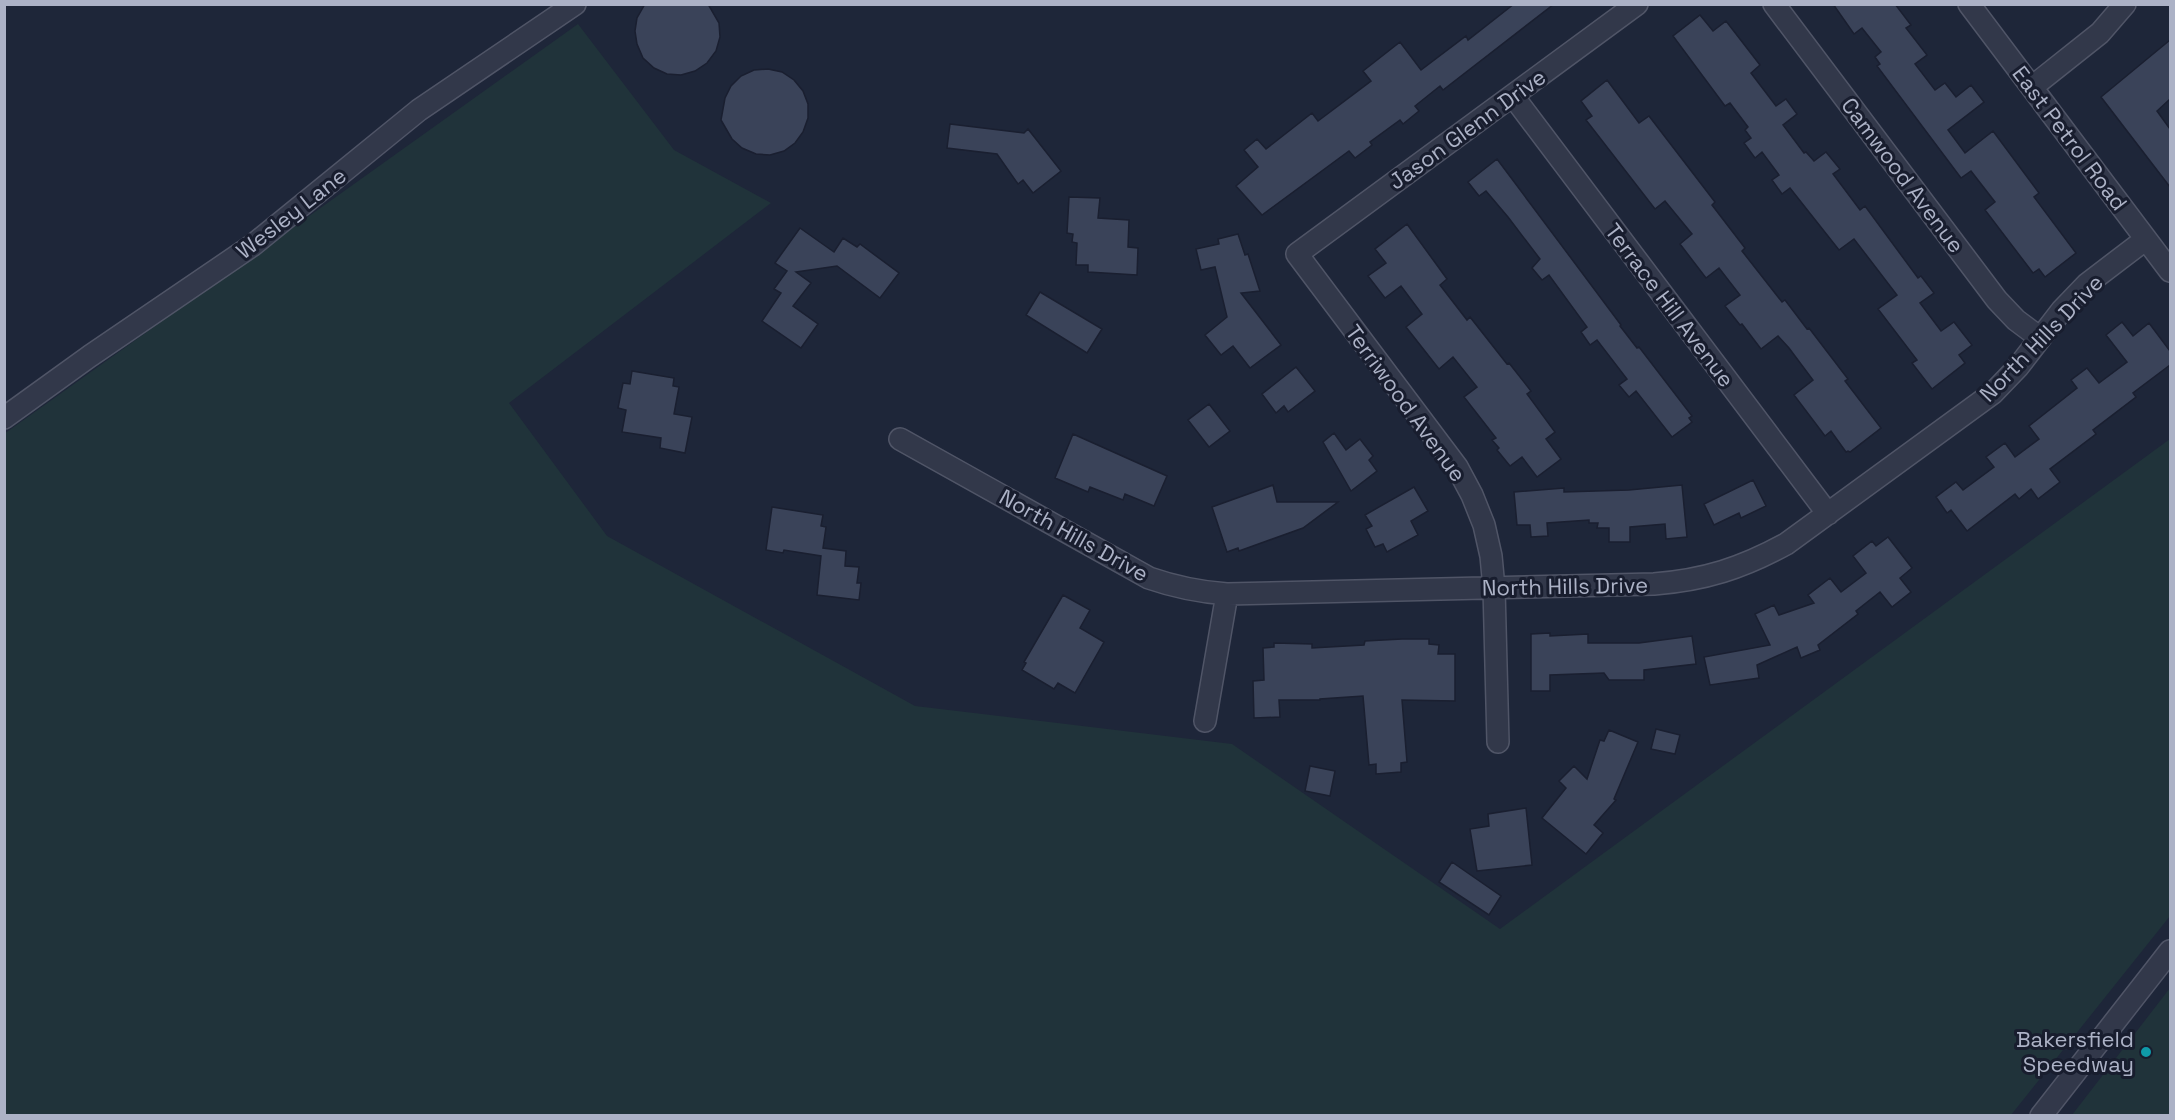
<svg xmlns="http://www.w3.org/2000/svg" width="2175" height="1120" font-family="'Space Grotesk',sans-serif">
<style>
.green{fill:#20333a}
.building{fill:#3a4359;stroke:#1a1f30;stroke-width:1.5}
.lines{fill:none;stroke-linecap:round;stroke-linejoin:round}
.minor-casing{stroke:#505567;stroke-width:24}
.minor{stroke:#32384a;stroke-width:21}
.culture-dot{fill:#0f9aa8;stroke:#181d2e;stroke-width:2}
.labels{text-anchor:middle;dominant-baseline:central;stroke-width:6;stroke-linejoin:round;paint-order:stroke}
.street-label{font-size:22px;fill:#acb2c6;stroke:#181d2e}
.poi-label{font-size:22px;fill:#acb2c6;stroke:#181d2e;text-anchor:end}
</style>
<rect width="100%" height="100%" fill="#1e2639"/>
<path class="green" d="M578,24L674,150L771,203L509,403L607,536L915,706L1232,744L1500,929L2170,439V916L2011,1115H5L4,434Z
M2170,988V1115H2072Z"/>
<path class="building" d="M645,4H708L719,23L720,37L716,51L707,63L695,71L681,75L667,74L654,68L643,58L637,44L635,31L637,18Z
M1514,4H1554L1443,90L1440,86L1415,106L1419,111L1403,124L1400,120L1370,142L1372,145L1355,158L1349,151L1262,215L1236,186L1258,167L1244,150L1257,139L1266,149L1312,113L1318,121L1371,81L1363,71L1400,42L1421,70L1466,36L1468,40Z
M1833,4H1895L1911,25L1906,28L1927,55L1915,64L1935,90L1945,83L1956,97L1971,85L1984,102L1948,130L1965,153L1993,131L2039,193L2034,197L2076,253L2045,277L2039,269L2033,273L1985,210L1995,202L1971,171L1961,178L1877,66L1880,64L1875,57L1881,52L1862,28L1854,34Z
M1700,15L1713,31L1726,21L1760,65L1751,73L1776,106L1786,99L1797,114L1783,125L1804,153L1806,152L1814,161L1826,152L1840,169L1833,174L1860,210L1865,206L1918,278L1921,276L1934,293L1920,303L1941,331L1954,322L1972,345L1959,355L1965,363L1932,389L1912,363L1917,360L1878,309L1897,295L1854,239L1839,250L1790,188L1782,194L1772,180L1779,175L1762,152L1755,158L1744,143L1751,138L1745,130L1748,127L1730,103L1725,106L1673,36Z
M2170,40V99L2157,111L2170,129V187L2101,97Z
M768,69L782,72L794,80L803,91L808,104V118L803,132L795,143L784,151L770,155L756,154L742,148L732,139L721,120L725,98L731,86L741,76L754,70Z
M1607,80L1639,123L1649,116L1715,202L1712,205L1745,248L1742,251L1782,302L1785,300L1807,329L1809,328L1848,379L1845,381L1881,428L1850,452L1848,451L1846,452L1831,431L1825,436L1794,395L1813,380L1789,348L1778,336L1761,349L1742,324L1740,325L1725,306L1740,295L1719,268L1706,278L1680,244L1692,234L1665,201L1655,209L1586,120L1592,116L1581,101Z
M950,124L1024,133L1028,129L1061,171L1033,193L1023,180L1018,184L997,154L947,148Z
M1497,159L1621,325L1620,326L1637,348L1639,347L1692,416L1689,418L1692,422L1672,437L1636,391L1629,397L1619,385L1627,379L1597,340L1590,345L1581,332L1587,327L1549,275L1542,280L1532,268L1540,259L1508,217L1486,191L1479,196L1468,182Z
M1069,197L1100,198L1098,218L1129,220L1128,247L1138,248L1137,275L1088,272V265H1076L1077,243L1072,242L1073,234L1067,233Z
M1407,224L1447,279L1440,285L1467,320L1470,317L1507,364L1509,363L1531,391L1527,394L1555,432L1546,439L1561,459L1537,477L1522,457L1510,466L1497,450L1499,448L1492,440L1496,438L1464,397L1477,387L1453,357L1439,369L1406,327L1422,314L1401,286L1385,298L1368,276L1386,263L1375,249Z
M800,228L834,252L843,238L857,247L860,244L899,273L880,298L837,266L796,272L811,283L793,306L818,324L801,348L762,321L781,293L774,289L787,271L775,263Z
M1238,234L1245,255L1248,254L1260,291L1241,293L1281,345L1250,368L1233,346L1221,355L1205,335L1227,317L1215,267L1201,270L1196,249L1219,244L1218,239Z
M1040,292L1102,329L1087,353L1026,315Z
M2122,322L2133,336L2149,323L2170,351V365L2133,393L2136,397L2093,430L2096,434L2050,469L2060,482L2038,499L2031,489L2019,499L2015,494L1967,531L1951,510L1947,513L1936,497L1956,482L1963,490L1994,467L1986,457L2005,443L2015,457L2039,439L2029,426L2077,388L2071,380L2087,368L2099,383L2127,362L2106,335Z
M1296,367L1315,391L1288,412L1284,406L1276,413L1262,394Z
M632,371L674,378L673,386L679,387L674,414L692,417L685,453L660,448L661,438L622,432L626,410L618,408L623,383L630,384Z
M1209,404L1230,431L1209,447L1188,420Z
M1334,433L1346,450L1360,439L1373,456L1369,460L1377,471L1351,491L1323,442Z
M1073,434L1167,476L1154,506L1125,494L1123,500L1090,487L1088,492L1055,478Z
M1753,480L1766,506L1741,518L1739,513L1714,525L1704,504Z
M1273,485L1277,502H1338L1303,528L1239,551L1238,548L1227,552L1212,507Z
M1682,485L1687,537L1666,539L1665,524L1630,527V542H1609V528H1597L1598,523H1589V520L1547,523L1548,536L1531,537L1530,525H1517L1514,492L1564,488V492L1629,490Z
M1414,487L1428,511L1411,521L1418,535L1387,552L1383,544L1375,547L1366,529L1372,526L1365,515Z
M772,507L823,515L821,526L826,527L823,548L846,551L845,566L859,567L857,583H861L859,600L817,595L821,556L784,550L783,553L766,550Z
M1888,537L1912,568L1900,578L1911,592L1892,607L1880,592L1856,611L1858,614L1818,645L1820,650L1801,658L1797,647L1757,665L1759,678L1710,685L1704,657L1770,645L1755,614L1774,605L1779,615L1814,603L1808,595L1830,578L1841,592L1866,573L1853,556L1872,541L1876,546Z
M1063,595L1090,610L1080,628L1104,642L1075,693L1058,683L1054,689L1022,670L1026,663L1024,662Z
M1550,633V636L1588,634V643H1639L1692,636L1696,664L1644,670V680H1609L1604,673L1550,675V691H1531V634Z
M1402,639H1429V644L1439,645L1438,654H1455V701L1402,700L1407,762L1401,763V772L1376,774V764L1369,765L1363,696L1320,699V700H1279L1280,717L1254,718L1253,681L1264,680L1263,648L1274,647V643L1312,644V648L1364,645L1365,641Z
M1656,729L1680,735L1675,754L1651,749Z
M1609,730L1638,742L1614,799L1616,800L1594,825L1603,833L1586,854L1542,818L1566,788L1559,781L1574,766L1587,779L1600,740L1604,741Z
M1310,766L1335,771L1330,796L1305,791Z
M1526,808L1532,865L1477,871L1470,829L1489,826L1488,814Z
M1452,862L1501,896L1489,915L1439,882Z"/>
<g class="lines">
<defs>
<path id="minor" d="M1774,4L1997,300L2016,320L2040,338
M1969,4L2170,271
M2032,87L2100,33L2125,4
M1513,96L1828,514
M4,418L90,356L253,245L419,110L575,4
M900,439L1149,578C1175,587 1199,592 1227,594L1654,584C1705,580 1742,568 1786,544L1993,393L2018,367L2062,310L2087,284L2146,239
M1205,721L1227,594
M1498,742L1494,588L1491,556L1484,525L1472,495L1457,467L1297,254L1637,4
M2041,1116L2170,951"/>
</defs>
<use href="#minor" class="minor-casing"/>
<use href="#minor" class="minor"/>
</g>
<circle class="culture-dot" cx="2146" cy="1052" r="6"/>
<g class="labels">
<g class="street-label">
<text transform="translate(1467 129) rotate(-36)">Jason Glenn Drive</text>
<text transform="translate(2070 138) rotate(53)">East Petrol Road</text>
<text transform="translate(1903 175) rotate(53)">Camwood Avenue</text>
<text transform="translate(291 213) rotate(-38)">Wesley Lane</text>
<text transform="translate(1670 305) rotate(53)">Terrace Hill Avenue</text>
<text transform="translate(2041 338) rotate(-46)">North Hills Drive</text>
<text transform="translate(1406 403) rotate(54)">Terriwood Avenue</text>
<text transform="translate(1074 535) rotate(29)">North Hills Drive</text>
<text transform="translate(1565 586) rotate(-1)">North Hills Drive</text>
</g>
<g class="poi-label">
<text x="2134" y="1039">Bakersfield<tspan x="2134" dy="25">Speedway</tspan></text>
</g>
</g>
<rect width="2175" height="1120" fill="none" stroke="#acb2c6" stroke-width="12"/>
</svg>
